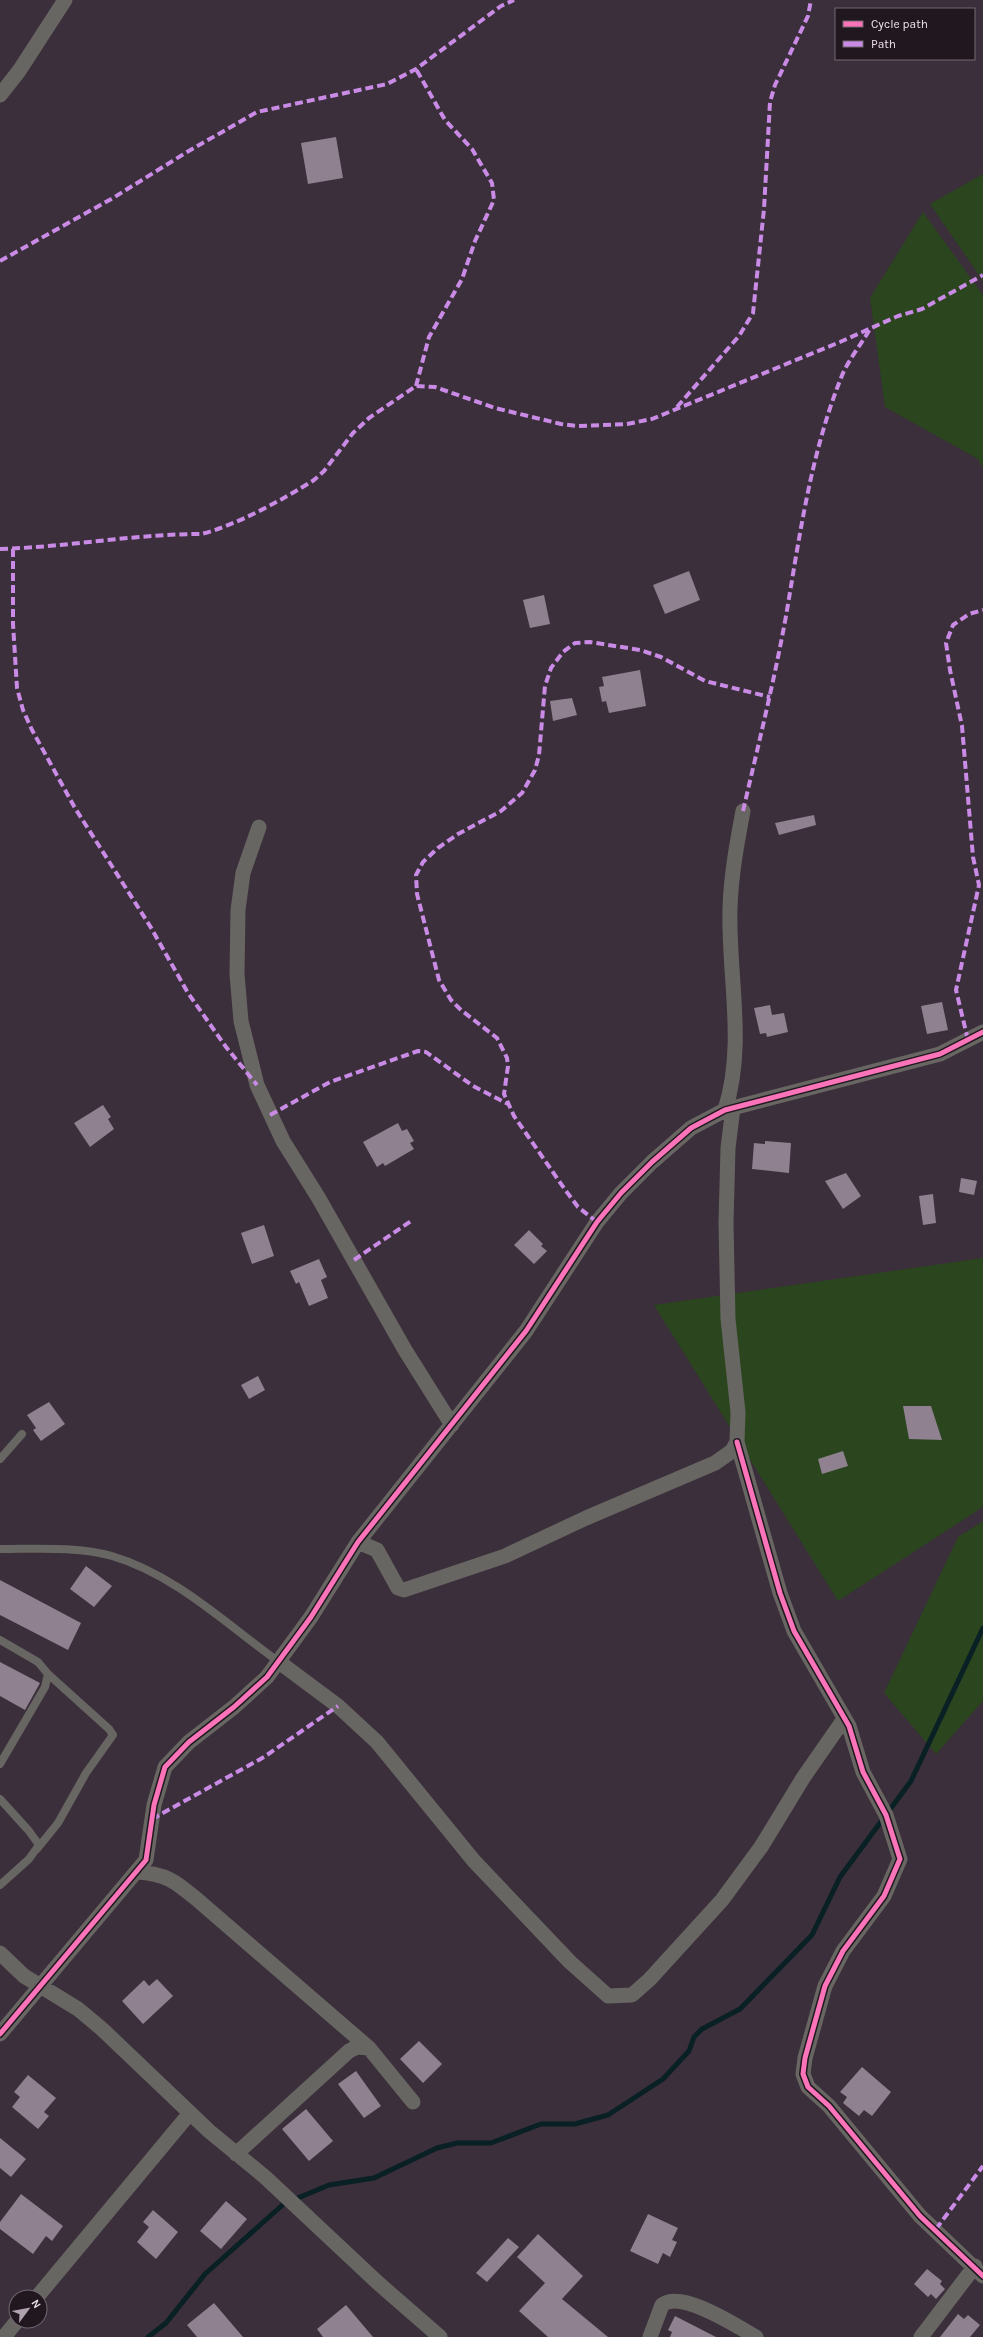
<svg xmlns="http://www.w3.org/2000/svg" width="983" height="2337" font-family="Karla,sans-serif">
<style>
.green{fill:#2b451f}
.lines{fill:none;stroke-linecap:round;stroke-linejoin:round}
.stream{stroke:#092024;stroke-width:5}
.building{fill:#8f818f}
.lane{stroke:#686662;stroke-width:8}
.street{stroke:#686662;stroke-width:15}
.quiet{stroke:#ca8be6;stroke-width:4;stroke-dasharray:8 4;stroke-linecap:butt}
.cycleway-casing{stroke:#20171f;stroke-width:8}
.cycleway{stroke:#fb73b8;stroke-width:5}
</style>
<rect width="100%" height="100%" fill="#3a2f3a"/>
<path class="green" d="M983,174V281L930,204Z
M923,212L983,295V469L978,459L885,407L870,298Z
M983,1258V1507L838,1601L654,1305Z
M983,1521V1701L936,1754L884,1693L958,1537Z"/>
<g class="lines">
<path class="stream" d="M298,2198L329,2185L374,2178L437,2148L457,2143H491L541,2124H575L608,2115L663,2079L689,2051L694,2037L702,2029L740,2009L812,1935L840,1877L911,1781L983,1628
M148,2337L166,2323L205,2274L288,2200"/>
</g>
<path class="building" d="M336,137L343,178L308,184L301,143Z
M689,571L700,600L665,614L653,585Z
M544,595L550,624L530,628L523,600Z
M640,670L646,706L609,713L606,701L602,702L599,687L604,686L602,677Z
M572,698L577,715L553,721L550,701Z
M814,815L816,825L779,835L775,823Z
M942,1002L948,1030L927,1034L921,1006Z
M770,1005L772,1015L784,1013L788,1032L767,1037L766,1033L760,1034L754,1008Z
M103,1105L111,1117L108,1119L114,1129L90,1147L74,1123Z
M398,1123L402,1131L407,1129L414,1141L410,1143L414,1149L385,1166L383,1163L377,1167L363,1142Z
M765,1141L791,1143L789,1173L752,1169L754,1143L765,1144Z
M846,1173L861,1196L843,1209L825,1181Z
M961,1178L977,1181L974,1195L959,1192Z
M933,1194L936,1223L923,1225L919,1196Z
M264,1225L274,1256L252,1264L241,1233Z
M529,1230L543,1244L541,1246L547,1251L534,1264L514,1245Z
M319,1259L327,1277L321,1280L328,1298L309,1306L299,1282L296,1284L290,1271Z
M258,1376L265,1390L249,1399L241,1385Z
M49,1402L65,1424L41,1441L33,1430L36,1428L27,1415Z
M903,1406H931L942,1440L909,1439Z
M843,1451L848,1466L822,1474L818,1459Z
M86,1566L112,1586L94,1607L70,1589Z
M0,1580L81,1623L68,1650L0,1615Z
M0,1662L40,1683L25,1710L0,1696Z
M157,1979L173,1996L143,2024L122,2001L144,1980L149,1986Z
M419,2041L442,2064L423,2083L400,2059Z
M862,2067L891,2092L872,2116L864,2110L859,2116L843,2103L847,2097L840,2092Z
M356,2071L381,2106L364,2118L338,2084Z
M28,2075L56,2098L44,2112L49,2116L38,2129L12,2107L20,2097L14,2092Z
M306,2109L333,2141L309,2161L282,2129Z
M0,2138L26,2159L11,2177L0,2168Z
M21,2194L63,2226L52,2241L46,2236L33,2254L0,2229V2222Z
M226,2201L247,2219L221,2249L200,2231Z
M153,2210L178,2232L156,2259L137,2242L149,2227L143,2222Z
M648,2214L678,2228L672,2240L677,2242L670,2257L663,2253L658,2264L630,2251Z
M538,2234L583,2276L562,2299L608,2337H548L519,2311L545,2283L517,2257Z
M508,2238L519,2247L487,2282L476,2273Z
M927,2269L942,2281L940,2284L945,2289L936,2299L931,2294L928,2297L914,2284Z
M214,2303L243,2337H197L187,2325Z
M346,2305L373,2337H323L317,2329Z
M958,2314L964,2319L968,2315L980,2325L970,2337H940Z
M675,2316L716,2337H670L672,2332L668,2330Z"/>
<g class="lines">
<path class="lane" d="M0,1459L22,1434
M0,1549C36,1549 77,1546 112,1556C176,1575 226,1624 279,1662
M0,1640L38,1662L48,1674L45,1687L0,1764
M0,1799L29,1831L39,1845L29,1859L0,1885
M37,1849L58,1823L86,1773L113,1735L109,1729L48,1674"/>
<path class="street" d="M0,95L19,71L65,0
M259,827L243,873L238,910L237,974L241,1021L257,1085L283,1141L318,1197L405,1350L452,1425
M725,1110C746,1044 728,976 730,908C731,875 737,843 743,811
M737,1442L780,1593L794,1631L849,1726L863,1772L886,1815L900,1859L884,1896L843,1951L825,1986L805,2058L803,2074L808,2087L829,2106L920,2216L983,2276
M358,1542L377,1550L398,1588L404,1590L505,1556L586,1518L715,1463L732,1451L737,1442L738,1412L728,1319L726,1223L728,1148L733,1108
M279,1662L338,1706L377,1742L474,1861L570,1962L608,1996L632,1995L650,1979L722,1900L761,1847L803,1778L844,1719
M137,1872C169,1874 177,1883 200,1902L369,2048L413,2102
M0,1953L24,1976L78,2009L102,2029L209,2131L265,2177L377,2282L440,2337
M0,2034L146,1860L154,1805L165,1767L189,1742L234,1707L267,1677L311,1617L358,1542L526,1331L597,1222L621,1193L652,1162L691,1128L725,1110L940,1054L983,1032
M236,2154L349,2051L357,2047L369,2048
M37,2297L190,2113
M4,2337L17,2321
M650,2337L662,2305C681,2289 738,2327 756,2337
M921,2337L975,2266"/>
<path class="quiet" d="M0,261L113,198L187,152L257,112L387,84L416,69L501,6L514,0
M416,386L429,337L462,279L475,241L494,200L492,183L472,149L445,120L416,69
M677,407L739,336L753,313L764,209L770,102L775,85L808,16L811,0
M0,549C68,547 134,534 201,534C235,526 284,499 314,480L324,471L353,433L369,418L416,386L435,387L495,408L561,424L578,426L627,424L652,419L840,342L898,316L922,309L983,275
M13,549V624L17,688L23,710L32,730L75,808L150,926L188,993L226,1047L257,1085
M743,811C758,746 774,682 786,616C800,534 811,451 843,373C850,358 862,343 870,329
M968,1040L956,990L979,885L973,857L962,726L950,670L946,643L953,625L969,614L983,610
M270,1115L330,1082L418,1051L426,1052L473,1086L508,1104
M597,1222L578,1207L566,1191L514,1116L504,1094L508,1066L507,1058L497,1038L461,1010L451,1000L439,980L417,894L416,875L423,862L438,848L458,834L501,811L522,793L535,770L539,755L545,686L551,668L563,652L575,643L590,642L640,650L661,657L705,681L770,697
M354,1260L411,1221
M152,1819L264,1757L338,1706
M936,2229L983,2166"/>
<defs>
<path id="cycleway" d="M737,1442L780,1593L794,1631L849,1726L863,1772L886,1815L900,1859L884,1896L843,1951L825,1986L805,2058L803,2074L808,2087L829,2106L920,2216L983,2276
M0,2034L146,1860L154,1805L165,1767L189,1742L234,1707L267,1677L311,1617L358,1542L526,1331L597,1222L621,1193L652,1162L691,1128L725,1110L940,1054L983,1032"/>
</defs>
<use href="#cycleway" class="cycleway-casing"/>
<use href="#cycleway" class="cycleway"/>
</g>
<rect x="835" y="8" width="140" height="52" fill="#20171f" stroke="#736872"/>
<rect x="843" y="21" width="20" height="6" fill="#fb73b8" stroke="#736872"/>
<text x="871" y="28" font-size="12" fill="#efe2ee">Cycle path</text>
<rect x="843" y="41" width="20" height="6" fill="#ca8be6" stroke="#736872"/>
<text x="871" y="48" font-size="12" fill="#efe2ee">Path</text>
<g transform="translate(28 2309) rotate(58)"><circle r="19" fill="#20171f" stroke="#736872"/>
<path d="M0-3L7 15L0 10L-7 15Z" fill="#b0a3af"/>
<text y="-6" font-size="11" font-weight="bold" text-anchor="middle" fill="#efe2ee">N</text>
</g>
</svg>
